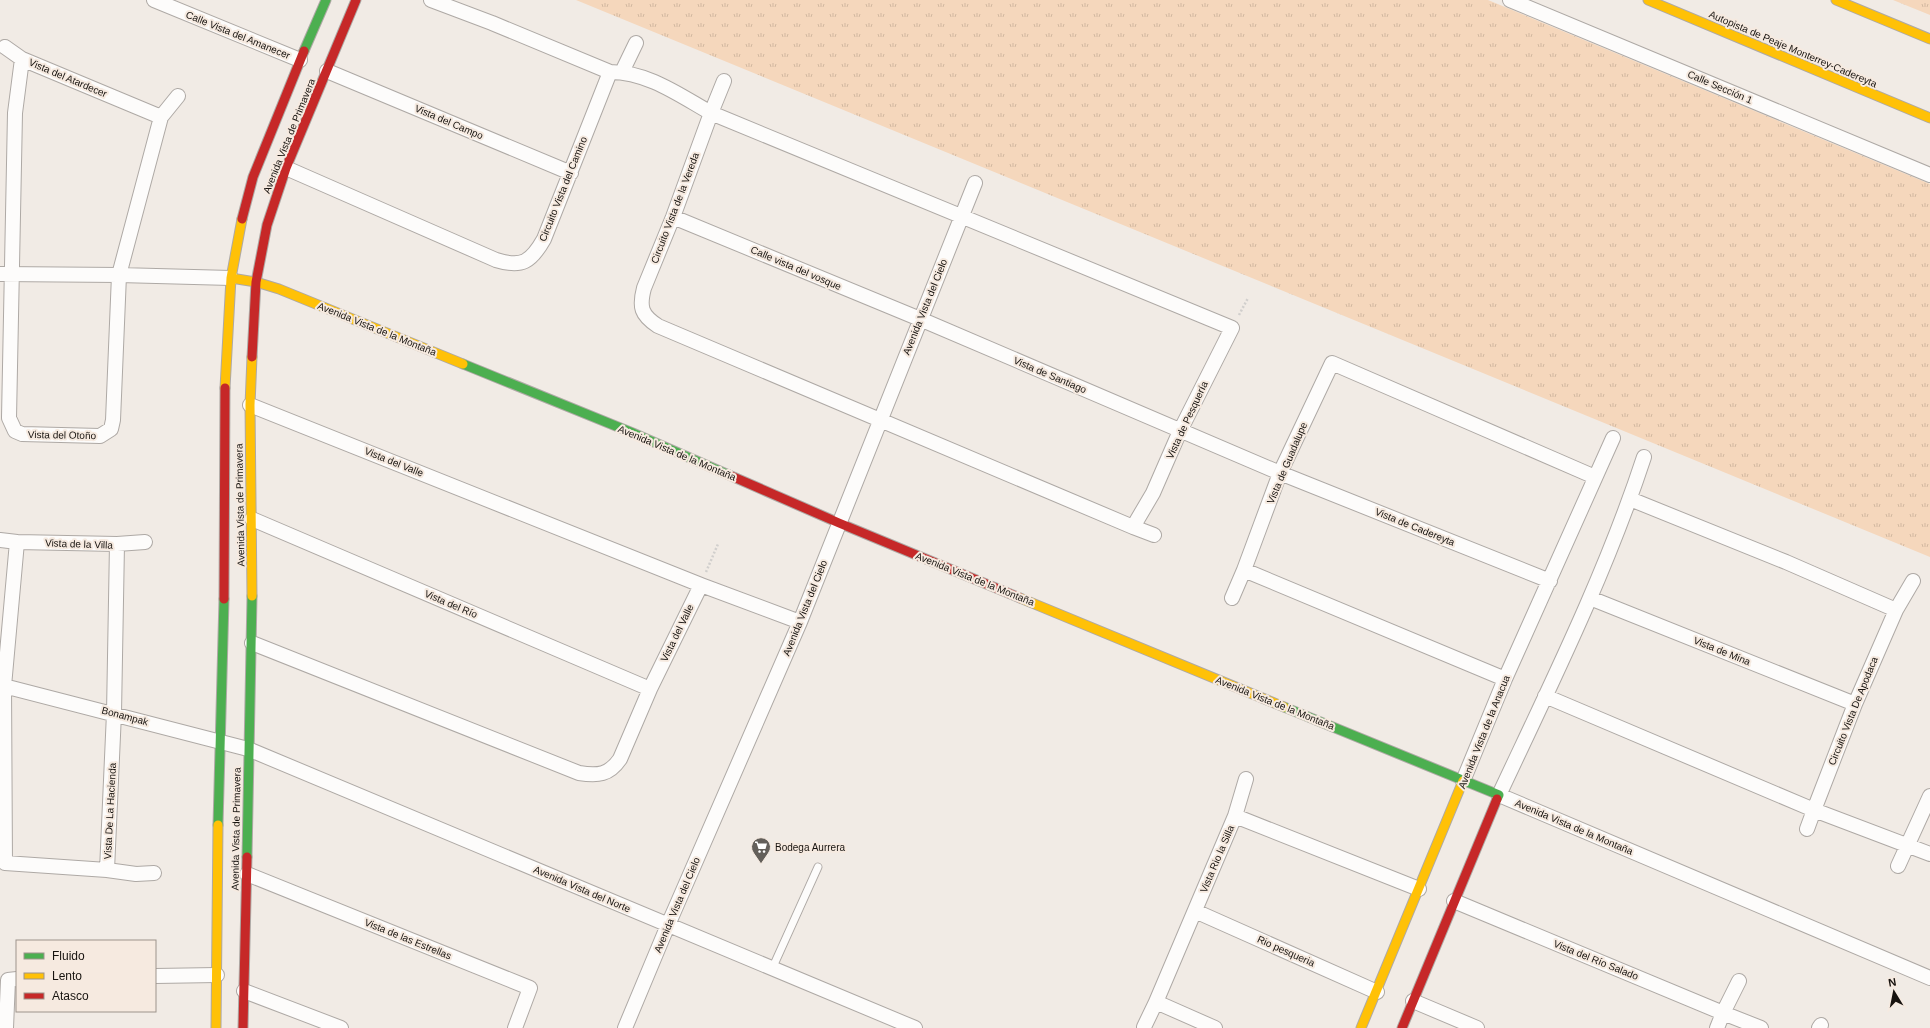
<svg xmlns="http://www.w3.org/2000/svg" width="1930" height="1028" font-family="Helvetica,sans-serif">
<style>
.grass{fill:url(#grass-tufts)}
.lines{fill:none;stroke-linecap:round;stroke-linejoin:round}
.lane-casing{stroke:#aea9a5;stroke-width:9}
.street-casing{stroke:#aea9a5;stroke-width:16}
.fast-casing{stroke:#aea9a5;stroke-width:11}
.slow-casing{stroke:#aea9a5;stroke-width:11}
.jam-casing{stroke:#aea9a5;stroke-width:11}
.path{stroke:#d1cfcd;stroke-width:2.5;stroke-dasharray:2 2;stroke-linecap:butt}
.lane{stroke:#fdfcfb;stroke-width:7}
.street{stroke:#fdfcfb;stroke-width:14}
.fast{stroke:#4caf50;stroke-width:9}
.slow{stroke:#ffc107;stroke-width:9}
.jam{stroke:#c62828;stroke-width:9}
.labels{text-anchor:middle;dominant-baseline:central;stroke-width:4;stroke-linejoin:round;paint-order:stroke}
.street-label{font-size:10px;fill:#17130f;stroke:#f6eae0}
.poi-label{font-size:10px;fill:#17130f;stroke:#f6eae0;text-anchor:start}
</style>
<defs>
<pattern id="grass-tufts" width="24" height="20" patternUnits="userSpaceOnUse"><rect width="24" height="20" fill="#f5d7bc"/><path d="M3 7l-1-3M5 7V3M7 7l1-3M15 17l-1-3M17 17v-4M19 17l1-3" fill="none" stroke="#d1b8a0"/></pattern>
</defs>
<rect width="100%" height="100%" fill="#f1ebe5"/>
<path class="grass" d="M576,0H1488L1930,184V557Z
M1893,0H1930V15Z"/>
<g class="lines">
<defs>
<path id="lane" d="M772,969L818,867"/>
<path id="street" d="M154,0L300,60
M1510,0L1930,175
M5,47L22,59
M22,59L161,117L119,275L113,420L111,429L100,436L22,434L15,431L9,418L15,113Z
M327,71L571,173
M610,72C648,72 679,95 711,113L724,81
M622,72L636,43
M711,113L1232,328L1180,431L1153,493L1133,527L658,326C641,315 639,307 644,288L673,217Z
M161,117L178,96
M286,168L496,260C522,268 531,262 544,239L610,72L492,23L431,0
M673,217L920,319L1280,473L1550,581
M0,274L119,275L231,278
M250,405L701,585L650,689L620,759C609,775 598,776 579,773L252,643
M1644,457C1606,573 1551,684 1499,795L1930,978
M252,519L650,689
M1133,527L1154,535
M0,540L17,542
M17,542L117,544L114,713L107,870L5,863L4,686Z
M117,544L145,542
M701,585L800,622
M1232,598L1244,570
M1590,598L1855,704
M1896,610L1913,581
M1505,679L1244,570L1280,473L1332,363L1595,477
M0,685L248,749L915,1028
M1545,696L1814,810L1855,704L1896,610L1786,562L1630,499
M1463,781L1505,679L1613,438
M1235,816L1246,779
M1807,829L1814,810L1930,854
M1898,866L1930,796
M107,870L136,874L154,873
M247,874L530,988L515,1028
M1454,901L1723,1013L1717,1028
M1195,911L1377,992
M155,976L217,975
M1739,981L1723,1013L1761,1028
M244,991L341,1028
M1413,1001L1477,1028
M1144,1027L1156,1002
M6,1028L8,980L17,979
M625,1028L668,925L800,622L975,183
M1215,1028L1156,1002L1235,816L1419,889
M1819,1028L1821,1025"/>
<path id="fast" d="M304,51L326,0
M463,364L633,433L729,475
M1284,707L1499,795L1497,799
M218,825L224,599
M247,857L252,596"/>
<path id="slow" d="M1648,0L1930,118
M1836,0L1930,39
M231,278L256,282L279,289L463,364
M225,388L231,278L242,219
M252,596L250,405L252,357
M1020,598L1284,707
M216,1028L218,825
M1361,1028L1463,781"/>
<path id="jam" d="M242,219L253,177L304,51
M252,357L256,282L267,225L286,168L356,0
M729,475L839,523L1020,598
M224,599L225,388
M243,1028L247,857
M1402,1028L1497,799"/>
</defs>
<use href="#lane" class="lane-casing"/>
<use href="#street" class="street-casing"/>
<use href="#fast" class="fast-casing"/>
<use href="#slow" class="slow-casing"/>
<use href="#jam" class="jam-casing"/>
<path class="path" d="M1239,315L1248,298
M706,572L718,544"/>
<use href="#lane" class="lane"/>
<use href="#street" class="street"/>
<use href="#fast" class="fast"/>
<use href="#slow" class="slow"/>
<use href="#jam" class="jam"/>
</g>
<defs>
<symbol id="supermarket-pin" viewBox="-11 -11 22 30"><path d="M0 17L-7.5 6A9.5 9.5 0 1 1 7.5 6Z" fill="#635f5a" stroke="#f6eae0"/><path d="M-6-5.5h2.5l.6 2H6L4.5 2H-2.5L-4.4-4H-6ZM-1.5 3.2a1.3 1.3 0 1 0 .1 0ZM3 3.2a1.3 1.3 0 1 0 .1 0Z" fill="#fff"/></symbol>
</defs>
<g fill-rule="evenodd">
<use href="#supermarket-pin" x="750" y="836" width="22" height="30"/>
</g>
<g class="labels">
<g class="street-label">
<text transform="translate(238 35) rotate(22)">Calle Vista del Amanecer</text>
<text transform="translate(1793 49) rotate(23)">Autopista de Peaje Monterrey-Cadereyta</text>
<text transform="translate(68 78) rotate(23)">Vista del Atardecer</text>
<text transform="translate(1720 87) rotate(23)">Calle Sección 1</text>
<text transform="translate(449 122) rotate(23)">Vista del Campo</text>
<text transform="translate(289 136) rotate(-68)">Avenida Vista de Primavera</text>
<text transform="translate(563 189) rotate(-68)">Circuito Vista del Camino</text>
<text transform="translate(675 208) rotate(-69)">Circuito Vista de la Vereda</text>
<text transform="translate(796 268) rotate(23)">Calle vista del vosque</text>
<text transform="translate(925 307) rotate(-68)">Avenida Vista del Cielo</text>
<text transform="translate(377 329) rotate(22)">Avenida Vista de la Montaña</text>
<text transform="translate(1050 375) rotate(23)">Vista de Santiago</text>
<text transform="translate(1187 420) rotate(-65)">Vista de Pesquería</text>
<text transform="translate(62 435) rotate(1)">Vista del Otoño</text>
<text transform="translate(677 453) rotate(23)">Avenida Vista de la Montaña</text>
<text transform="translate(394 462) rotate(22)">Vista del Valle</text>
<text transform="translate(1287 463) rotate(-67)">Vista de Guadalupe</text>
<text transform="translate(240 505) rotate(-91)">Avenida Vista de Primavera</text>
<text transform="translate(1415 527) rotate(22)">Vista de Cadereyta</text>
<text transform="translate(79 544) rotate(2)">Vista de la Villa</text>
<text transform="translate(975 579) rotate(22)">Avenida Vista de la Montaña</text>
<text transform="translate(451 604) rotate(23)">Vista del Río</text>
<text transform="translate(805 608) rotate(-68)">Avenida Vista del Cielo</text>
<text transform="translate(677 633) rotate(-64)">Vista del Valle</text>
<text transform="translate(1722 651) rotate(22)">Vista de Mina</text>
<text transform="translate(1275 703) rotate(22)">Avenida Vista de la Montaña</text>
<text transform="translate(1853 711) rotate(-68)">Circuito Vista De Apodaca</text>
<text transform="translate(125 716) rotate(15)">Bonampak</text>
<text transform="translate(1484 732) rotate(-68)">Avenida Vista de la Anacua</text>
<text transform="translate(110 811) rotate(-87)">Vista De La Hacienda</text>
<text transform="translate(1574 827) rotate(23)">Avenida Vista de la Montaña</text>
<text transform="translate(236 829) rotate(-89)">Avenida Vista de Primavera</text>
<text transform="translate(1217 859) rotate(-67)">Vista Rio la Silla</text>
<text transform="translate(582 889) rotate(23)">Avenida Vista del Norte</text>
<text transform="translate(677 905) rotate(-67)">Avenida Vista del Cielo</text>
<text transform="translate(408 939) rotate(22)">Vista de las Estrellas</text>
<text transform="translate(1286 951) rotate(24)">Rio pesqueria</text>
<text transform="translate(1596 960) rotate(22)">Vista del Río Salado</text>
</g>
<g class="poi-label">
<text x="775" y="847">Bodega Aurrera</text>
</g>
</g>
<rect x="16" y="940" width="140" height="72" fill="#f6eae0" stroke="#9d948c"/>
<rect x="24" y="953" width="20" height="6" fill="#4caf50" stroke="#9d948c"/>
<text x="52" y="960" font-size="12" fill="#17130f">Fluido</text>
<rect x="24" y="973" width="20" height="6" fill="#ffc107" stroke="#9d948c"/>
<text x="52" y="980" font-size="12" fill="#17130f">Lento</text>
<rect x="24" y="993" width="20" height="6" fill="#c62828" stroke="#9d948c"/>
<text x="52" y="1000" font-size="12" fill="#17130f">Atasco</text>
<g transform="translate(1894 992) rotate(350)" stroke="#f6eae0" stroke-width="3" paint-order="stroke">
<path d="M0-3L7 15L0 10L-7 15Z" fill="#17130f"/>
<text y="-6" font-size="11" font-weight="bold" text-anchor="middle" fill="#17130f">N</text>
</g>
</svg>
